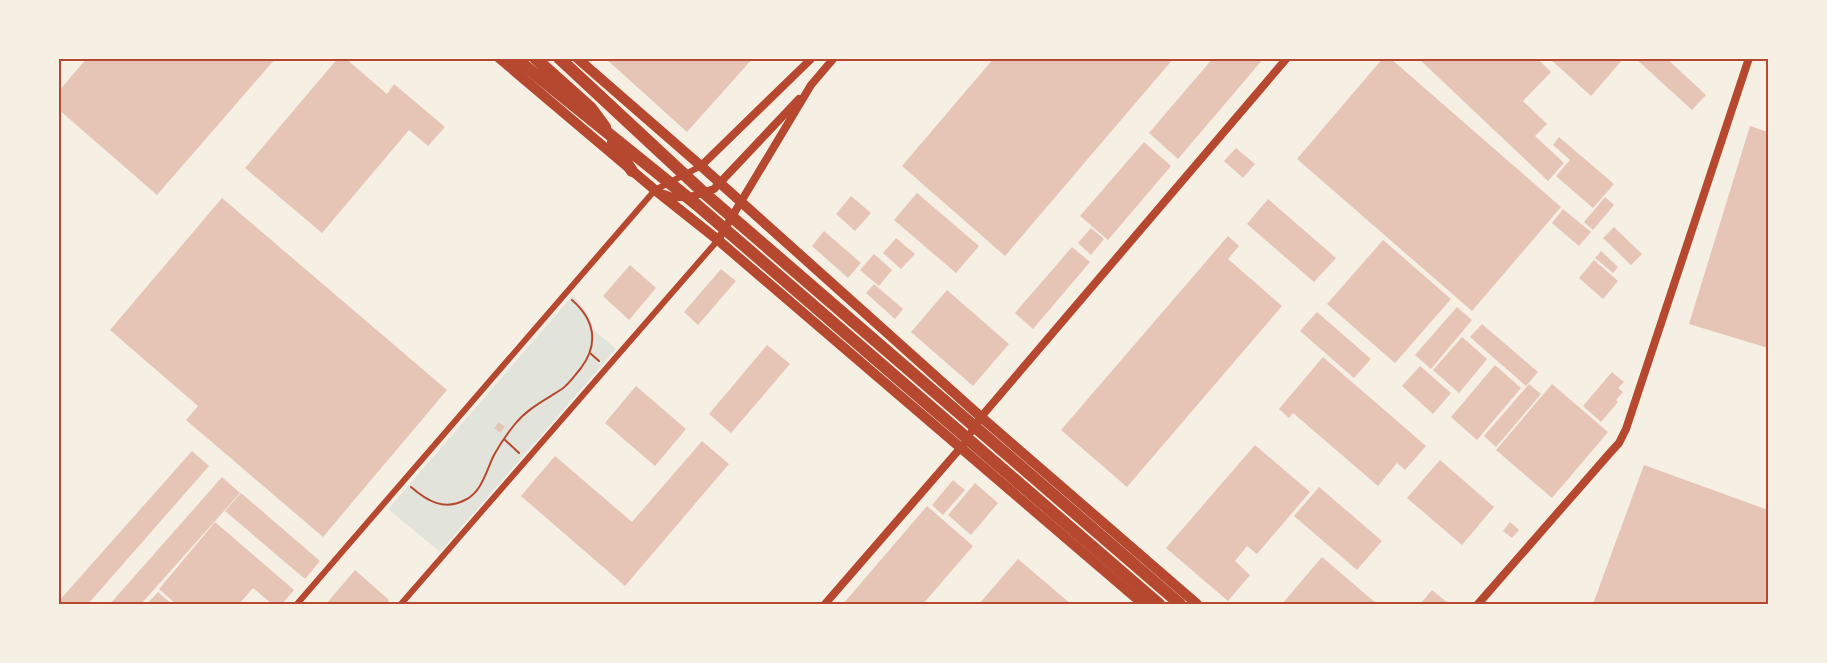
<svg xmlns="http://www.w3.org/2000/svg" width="1827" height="663" font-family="Quicksand,sans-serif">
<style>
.green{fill:#e2e4dc}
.building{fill:#e6c5b7}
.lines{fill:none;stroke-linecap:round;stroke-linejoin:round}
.path{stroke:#b5482f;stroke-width:2}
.minor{stroke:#b5482f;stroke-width:6}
.tertiary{stroke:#b5482f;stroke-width:8}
.primary{stroke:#b5482f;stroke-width:10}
.motorway{stroke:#b5482f;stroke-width:12}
.neatline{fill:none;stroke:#b5482f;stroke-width:2}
</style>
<rect width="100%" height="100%" fill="#f6efe4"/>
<path class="green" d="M573,295L587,312L594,330L616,349L440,552L388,509Z"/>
<path class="building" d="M87,58H276L157,195L58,109V92Z
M338,58H345L387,94L394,84L445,127L428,146L409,130L322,233L245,168Z
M605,58H753L687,132Z
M994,58H1174L1005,256L902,166Z
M1213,58H1264L1178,159L1149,133Z
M1383,58H1390L1561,207L1472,311L1297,159Z
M1418,58H1537L1551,72L1523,101L1547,124L1535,136L1564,163L1548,181Z
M1549,58H1624L1591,96Z
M1635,58H1666L1706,95L1692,110Z
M1750,126L1768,132V348L1689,324Z
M1559,137L1614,184L1593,208L1556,176L1570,160L1553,145Z
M1144,142L1171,166L1108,240L1080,216Z
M1236,148L1255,164L1243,178L1224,161Z
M917,193L979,246L956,273L894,220Z
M851,196L871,213L855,231L836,214Z
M1605,197L1614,205L1593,230L1584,222Z
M222,198L447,390L323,537L186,420L198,406L110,330Z
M1268,199L1336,258L1314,282L1247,224Z
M1563,209L1591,232L1579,246L1552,223Z
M1614,227L1642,254L1631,265L1603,238Z
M1091,228L1104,239L1091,255L1078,243Z
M824,231L861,263L848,278L812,246Z
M1228,236L1239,246L1228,259L1282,306L1127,487L1061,430Z
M896,238L915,254L901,269L883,253Z
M1383,240L1451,299L1395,363L1327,304Z
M1072,247L1090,262L1033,329L1015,313Z
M1601,251L1618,267L1613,273L1595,258Z
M874,254L892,270L879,286L860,270Z
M1594,260L1618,281L1603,299L1579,278Z
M630,265L656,288L629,320L603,296Z
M721,269L736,281L698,325L684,312Z
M874,284L903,309L895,319L866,293Z
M947,290L1009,344L973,386L911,332Z
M1457,307L1472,320L1431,369L1415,355Z
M1317,312L1371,359L1354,378L1300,331Z
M1482,324L1538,372L1526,386L1470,337Z
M1462,337L1487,359L1459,393L1433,370Z
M767,345L790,364L731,433L709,414Z
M1323,357L1426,446L1405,470L1397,463L1378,486L1293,413L1289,418L1279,409Z
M1495,365L1521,388L1477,440L1451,417Z
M1420,366L1451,393L1433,414L1402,386Z
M1612,372L1624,382L1618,388L1623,392L1616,400L1618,402L1601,422L1583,406Z
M1529,384L1541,394L1496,447L1484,436Z
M1552,384L1608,432L1552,498L1496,450Z
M636,386L686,429L655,466L605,423Z
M499,422L505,427L500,433L494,428Z
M702,441L729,464L625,586L521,496L555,456L632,522Z
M1255,445L1310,492L1257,554L1247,546L1235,561L1250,575L1228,601L1166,548Z
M192,451L209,466L88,604H58V602Z
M1440,460L1494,507L1462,545L1407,498Z
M1644,465L1768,510V604H1593Z
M222,477L240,493L141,604H110Z
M953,480L965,490L943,515L932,505Z
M975,483L998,503L971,535L948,515Z
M1319,487L1382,541L1357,570L1294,516Z
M241,493L320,561L305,579L225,511Z
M927,506L973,546L923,604H843Z
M215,522L294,590L282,604H272L253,588L239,604H176L159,589Z
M1510,522L1519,530L1512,538L1503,531Z
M1322,557L1377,604H1282Z
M1018,559L1071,604H979Z
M355,570L389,600L386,604H326Z
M1432,590L1449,604H1420Z
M158,592L172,604H147Z"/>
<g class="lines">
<path class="path" d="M590,353L599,361
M504,439L519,453
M411,487C427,501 444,511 465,500C482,492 486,471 494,455C500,444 507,434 515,424C528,408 545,400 562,389C569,384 575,375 581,368C599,344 595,320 572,300"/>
<path class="minor" d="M297,604L655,190L701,166
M401,604L718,240"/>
<path class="tertiary" d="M701,166L812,58
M661,193L673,197H690L714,189L799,99
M718,240L811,85L834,58
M972,431L981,417L1287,58
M825,604L963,445
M1478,604L1609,454L1619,443L1626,429L1749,58"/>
<path class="primary" d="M499,58L655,190L718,240L1143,604
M577,58L701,166L981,417L1197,604"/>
<path class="motorway" d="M515,58L697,205L1159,604
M535,58L591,108L605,127
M559,58L703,192L1180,604
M613,142L632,171"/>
</g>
<rect width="1827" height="663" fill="none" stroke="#f6efe4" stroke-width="120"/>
<rect x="60" y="60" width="1707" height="543" class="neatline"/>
</svg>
